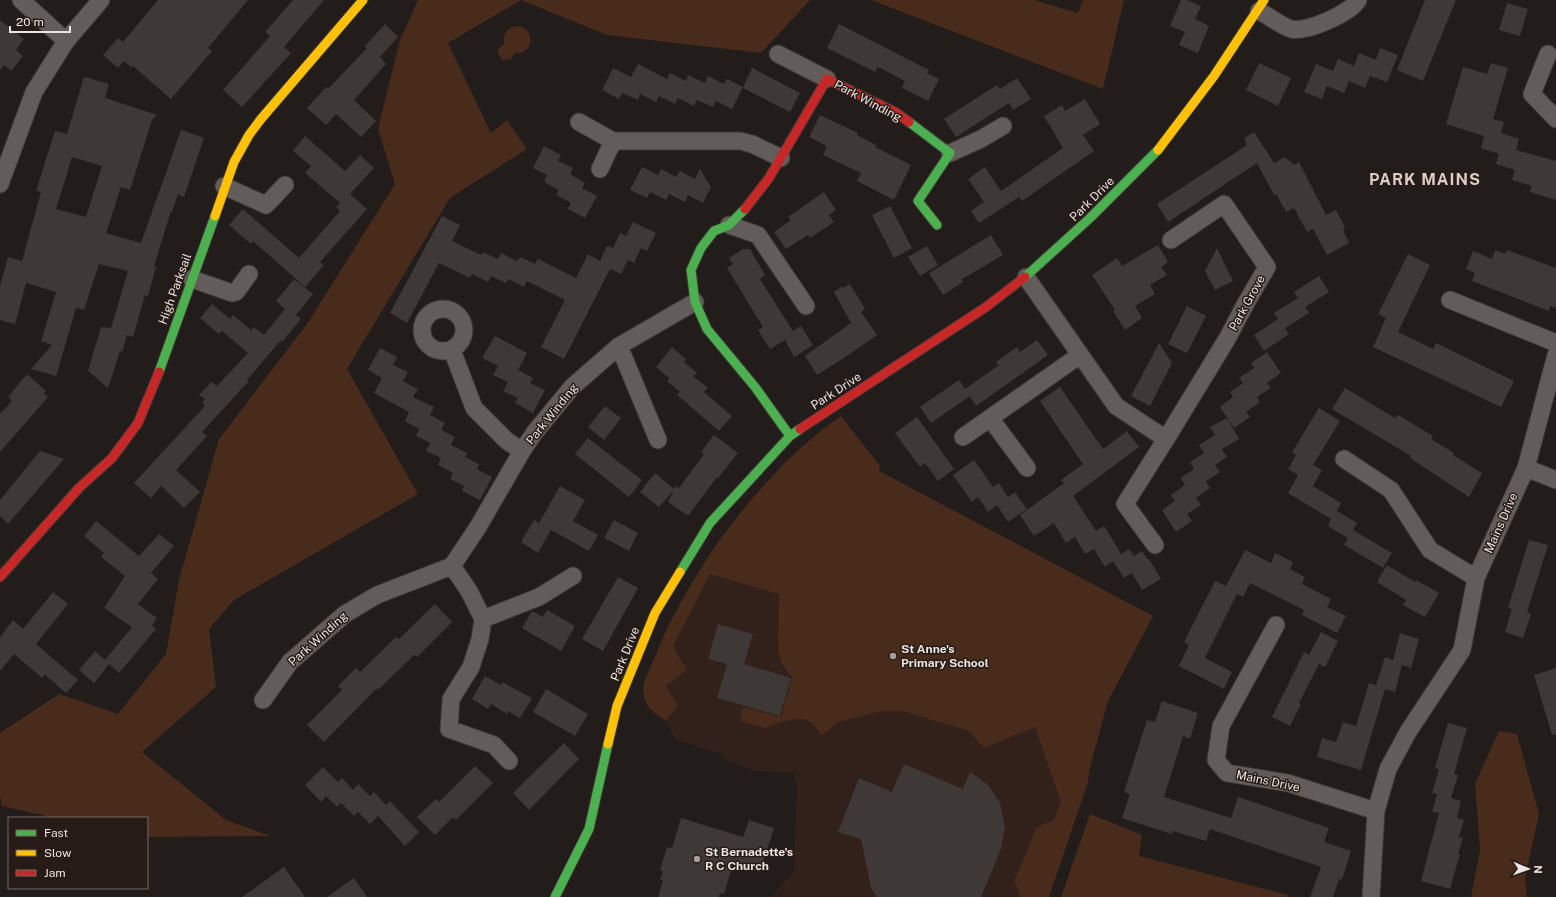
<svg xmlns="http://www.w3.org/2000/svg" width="1556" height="897" font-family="'Public Sans',sans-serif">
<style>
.built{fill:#31211a}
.green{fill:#482b1b}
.building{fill:#3e3937;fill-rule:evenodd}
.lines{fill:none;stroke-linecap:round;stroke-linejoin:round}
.street-casing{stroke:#3c3735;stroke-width:19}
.fast-casing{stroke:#3c3735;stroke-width:11}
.slow-casing{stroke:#3c3735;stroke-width:11}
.jam-casing{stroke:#3c3735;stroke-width:11}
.street{stroke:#625d5b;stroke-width:17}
.fast{stroke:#4caf50;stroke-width:9}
.slow{stroke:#ffc107;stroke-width:9}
.jam{stroke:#c62828;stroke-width:9}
.poi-dot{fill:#a59e9b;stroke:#261b16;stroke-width:1.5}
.labels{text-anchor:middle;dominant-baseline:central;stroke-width:3;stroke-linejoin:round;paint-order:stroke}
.street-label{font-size:12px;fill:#ece4e0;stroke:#261b16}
.poi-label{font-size:12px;font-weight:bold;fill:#ece4e0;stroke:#261b16;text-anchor:start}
.district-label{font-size:16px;font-weight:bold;letter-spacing:1px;fill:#dccdc6;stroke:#261b16}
</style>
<rect width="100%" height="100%" fill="#221c1a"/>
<path class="built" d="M841,416L880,466L879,471L1153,616L1108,701L1089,771L1088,782L1049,897H771L794,871L797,788L794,773L755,771L724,760L725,755L676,740L666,721L653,713L648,707L645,701L643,687L668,625L717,542L779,469L822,429Z"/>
<path class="green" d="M418,0H521L448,43L491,133L507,120L527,149L450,198L347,369L418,494L234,600L209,629L216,687L142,752L226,820L271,836L147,837V818H55L2,806L0,796V733L59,694L118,714L166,654L179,580L219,439L307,324L395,184L378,129L400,40Z
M521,0H810L761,53L607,35Z
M871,0H1034L1078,13L1083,0H1124L1103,89Z
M517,26C537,29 534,54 515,53L511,59L503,60L498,54V49L504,44C503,34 507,28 517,26Z
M841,416L880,466L879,471L1153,616L1108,701L1089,771L1088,782L1049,897H1021L1014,881L1037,827L1054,820L1061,802L1035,727L984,748L969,731L903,711H882L838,722L821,736C819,732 817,728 814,725C802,712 779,723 765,728L740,721L743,707L781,717L792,677L782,664L778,650L779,594L710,574L673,646L687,670L666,686L678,706L666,721C653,712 643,705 643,688C643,681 654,660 657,652C692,567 765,468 841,416Z
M1499,731L1517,734L1539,814L1525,878L1527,897H1471L1480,850L1475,784Z
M1090,814L1142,835L1139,856L1288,895L1287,897H1061Z"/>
<path class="building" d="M158,0H248L208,48L212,51L171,99L133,66L132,68L124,61L118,68L103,55L118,38L123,42Z
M293,0H324L284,47L291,53L242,107L223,90L270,36L265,32Z
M1181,0H1187L1201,6L1195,19L1209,26L1198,53L1179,45L1185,32L1170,26Z
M1425,0H1456L1423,81L1397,70Z
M1507,3L1528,9L1520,36L1499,30Z
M0,20L24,39L16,50L23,56L11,71L4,65L0,70Z
M385,24L398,37L380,57L386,64L354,100L376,121L361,137L336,114L326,125L307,108L326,87L328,89L367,48L365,46Z
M839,24L929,70L927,73L939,79L928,101L902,88L905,81L878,67L875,72L827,48Z
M1380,48L1398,55L1387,82L1370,76L1365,88L1349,81L1344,93L1327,86L1322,99L1304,92L1316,64L1333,71L1338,59L1354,66L1359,53L1376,60Z
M1259,63L1291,78L1278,106L1246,90Z
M1491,63L1508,68L1493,119L1504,122L1501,133L1519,139L1516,150L1556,161V200L1530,192L1532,186L1512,180L1515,170L1496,164L1499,154L1481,148L1484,136L1446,124L1463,67L1487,74Z
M638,64L667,79L670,73L686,81L688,75L705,83L708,76L724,84L727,79L743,87L732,109L716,101L713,107L697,100L694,106L678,98L675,104L659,96L656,102L640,94L638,100L622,93L619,99L602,90L613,68L631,77Z
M752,68L800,93L790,112L743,88Z
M84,77L109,84L105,98L157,115L152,120L130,190L121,187L106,233L141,243L181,130L204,138L184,197L178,194L172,212L171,211L154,266L156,267L148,296L145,295L133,337L127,335L122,352L120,351L108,388L88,371L101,327L111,328L128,271L99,264L84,310L76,308L56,376L31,369L52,345L41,341L56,292L26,283L15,324L0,320V286L8,257L22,261L41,192L36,191L55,131L67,134ZM72,157L102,166L86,217L56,209Z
M1017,78L1031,99L1013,110L1009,103L956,137L944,119L997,85L1000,89Z
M1085,99L1100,124L1083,135L1094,151L1022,201L1019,197L979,223L971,211L984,202L968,179L985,167L1001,191L1063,148L1044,116L1062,105L1065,111Z
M820,115L858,133L857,135L876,145L875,147L911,165L894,200L857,181L861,173L823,155L827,146L809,137Z
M1254,132L1274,163L1285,157L1294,165L1299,162L1326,215L1336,210L1345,227L1343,230L1349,243L1327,255L1313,229L1307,232L1294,208L1286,212L1276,194L1274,195L1257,163L1168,222L1157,204L1247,145L1244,138Z
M305,136L345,171L360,155L374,168L350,194L367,209L320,262L324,265L305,287L253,241L251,244L229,225L243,209L299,258L340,211L336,207L340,203L305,173L311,166L293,151Z
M544,146L561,155L558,161L573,168L570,174L585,183L582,188L597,196L585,218L568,209L571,203L556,195L559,190L544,182L547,175L533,168Z
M642,167L658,175L661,169L676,177L680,171L695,179L700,169L711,187L703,203L688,195L685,202L669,194L666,200L650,192L647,198L630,190Z
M824,192L836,210L829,215L834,222L810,238L808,235L786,249L774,232L791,220L788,217Z
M890,206L912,248L894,258L872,215Z
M442,216L460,225L452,241L481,255L483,252L498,259L501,253L517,261L520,257L535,264L538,259L576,278L588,254L600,261L607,246L613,248L620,233L626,236L633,222L656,233L647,251L641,248L634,263L628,260L621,274L610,269L564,359L541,347L565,300L527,281L524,287L508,279L506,283L491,276L488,282L472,274L470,278L439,263L407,323L390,313Z
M991,235L1003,255L961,280L963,282L943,295L929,273Z
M1158,245L1168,262L1161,267L1167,275L1150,285L1155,294L1135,306L1142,318L1125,330L1113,311L1115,310L1092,275L1117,258L1122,266Z
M927,246L938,265L920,276L908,257Z
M1217,248L1233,281L1215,290L1205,271Z
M743,249H750L765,275L760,279L793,331L801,326L813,345L794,357L785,340L770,349L758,330L763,327L727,268L733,264L729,258Z
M1495,250L1505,254L1507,250L1556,268V308L1550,306L1549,311L1472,281L1475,273L1466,269L1473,251L1492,259Z
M1408,254L1430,265L1398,332L1433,349L1436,343L1514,381L1501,407L1373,347L1386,318L1378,314Z
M1319,276L1329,292L1305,307L1309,313L1285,328L1289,334L1264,351L1254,335L1278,319L1274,313L1298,298L1294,292Z
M294,279L313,294L296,315L301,319L282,342L281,340L247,380L249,381L202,432L207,436L176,470L200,492L184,508L161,486L151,498L134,483L205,406L202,403L205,399L199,395L211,382L217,386L248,353L222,331L219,334L200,318L212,304L230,319L233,315L251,330L254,327L264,335L285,309L276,301Z
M850,284L865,309L861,312L877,335L847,356L817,375L805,356L851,323L834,292L843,286V288Z
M1187,306L1206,316L1187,353L1168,344Z
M495,336L527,353L518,370L533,378L530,383L545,390L533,413L515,403L518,398L503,391L508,382L493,375L498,366L482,358Z
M1037,340L1048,355L976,406L970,396L931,423L920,407L959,380L965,389L999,365L996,362L1017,347L1020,352Z
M1159,343L1172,363L1150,406L1131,396Z
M672,347L686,359L684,362L697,373L693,376L708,388L704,392L732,416L719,431L677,395L680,392L667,381L669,378L656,367Z
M380,348L397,357L393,365L408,372L403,381L418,389L413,397L434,407L430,415L445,423L441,430L455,437L451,445L467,453L465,457L479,464L477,469L492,477L480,500L462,491L464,486L450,479L453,473L438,465L441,458L426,451L430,443L416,436L419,429L405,421L409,412L374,393L382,378L368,370Z
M1267,352L1281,373L1267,383L1271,388L1257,397L1260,402L1246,412L1250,417L1234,428L1220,407L1233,397L1230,392L1243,383L1239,378L1254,368L1251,363Z
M27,374L46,391L44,393L48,397L0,452V414L12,401L8,397Z
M1060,387L1103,449L1127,431L1139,447L1073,496L1096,531L1104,526L1121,554L1129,549L1134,556L1142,551L1148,560L1149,559L1161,579L1142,590L1132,573L1124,578L1113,561L1105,567L1094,549L1085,554L1075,537L1066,543L1054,523L1034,536L1020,515L1064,483L1061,480L1083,464L1040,401Z
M1345,388L1395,418L1398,415L1433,436L1431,439L1454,453L1453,455L1482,473L1469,497L1410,458L1411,456L1332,409Z
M605,406L621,418L604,440L588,427Z
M1319,408L1340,421L1313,465L1322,470L1313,486L1341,503L1337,511L1357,523L1353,530L1392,553L1383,568L1344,545L1348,538L1328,526L1331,519L1288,493L1298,475L1288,469L1296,455L1292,452Z
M917,417L954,469L938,481L925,463L920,467L895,433Z
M1227,418L1239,439L1222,449L1227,457L1215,465L1220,472L1206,481L1210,488L1196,498L1201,505L1187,514L1192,521L1176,532L1162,510L1175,501L1171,495L1185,485L1181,478L1194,469L1190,462L1204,453L1199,445L1215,435L1210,427Z
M714,435L738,453L718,478L717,477L688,516L668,502L674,490L659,507L640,492L655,473L674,489L676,486L679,488L704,454L701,452Z
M588,438L642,480L629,497L575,454Z
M40,451L64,459L8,524L0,516V500Z
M974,460L993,487L999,483L1008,497L1015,492L1027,509L1008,522L997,505L988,512L978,497L972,502L953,475Z
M560,486L585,500L573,521L598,535L589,551L551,530L538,553L521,542L534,520L548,528L539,523Z
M614,520L638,533L629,551L604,538Z
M96,521L139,556L159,534L174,546L151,573L158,579L138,604L157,618L152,626L156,629L119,673L109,664L94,683L79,670L95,651L105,660L132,627L104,608L125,576L101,557L104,553L84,536Z
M1529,540L1548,545L1527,612L1531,614L1523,638L1505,632L1512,609L1508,608Z
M1245,550L1271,563L1275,553L1293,562L1290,569L1305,577L1302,584L1331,599L1327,607L1346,616L1337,633L1302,615L1304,610L1250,583L1243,597L1237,594L1205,658L1232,672L1224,689L1179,666L1189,645L1184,642L1215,581L1226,586Z
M1387,565L1415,582L1416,580L1439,593L1425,617L1403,605L1406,600L1377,582Z
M618,577L638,588L603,651L582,639Z
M53,592L68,604L36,644L78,680L66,693L45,675L42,678L14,654L0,671V637L13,620L23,629Z
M435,604L452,622L417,657L414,655L378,690L377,688L324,742L307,725L342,690L338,686L356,668L360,672L396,637L399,639Z
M547,610L575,626L561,651L522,628L532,611L543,617Z
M718,624L753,634L744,664L791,678L780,716L717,698L727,664L708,659Z
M1321,632L1338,641L1325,667L1319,664L1299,703L1301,704L1290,726L1272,717L1304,652L1309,655Z
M1400,633L1419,639L1411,668L1402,665L1395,692L1385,689L1361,770L1317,757L1322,738L1336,742L1343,722L1356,726L1369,683L1376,685L1385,657L1393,660Z
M1556,668V734L1552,735L1534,675Z
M485,676L501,685L502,682L532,698L520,718L508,711L507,714L491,704L488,709L472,699Z
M546,689L588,714L575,736L533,712Z
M1162,701L1198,713L1190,739L1183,736L1164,797L1231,818L1238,797L1329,828L1324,842L1351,851L1342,880L1339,879L1333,897H1310L1321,867L1210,829L1206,841L1173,831L1172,834L1122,818L1130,794L1124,792L1147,720L1155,722Z
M1448,723L1467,728L1454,774L1458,775L1451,798L1461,801L1457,818L1464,820L1459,837L1463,838L1458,854H1460L1450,889L1421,881L1439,813L1432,812L1437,794L1432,793L1439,769L1435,768Z
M564,743L579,759L529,810L513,793Z
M904,764L963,789L970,772L987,784L1000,803L1005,827L1001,849L981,897H877L871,888L861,839L838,832L859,778L892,792Z
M475,766L493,783L456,820L453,817L435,835L417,817L436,799L439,802Z
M323,767L338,782L342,778L353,790L358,784L370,796L374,792L386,805L390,801L419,832L405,846L378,816L370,824L358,812L354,816L341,803L337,807L326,796L321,802L305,785Z
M681,818L743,837L749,820L774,828L760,872L733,864L724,894L720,893L719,897H658L663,880H660L663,871L660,870L667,847L672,848Z
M284,867L305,897H242Z
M354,878L367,897H327Z"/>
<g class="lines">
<defs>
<path id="street" d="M21,0L66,41
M1259,11C1267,15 1283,27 1291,29C1306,33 1351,13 1358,0
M778,54L827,79
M1548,54L1532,94L1556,119
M579,122L613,141H740L752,144L781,158
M950,153L981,139L1003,126
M600,169L613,141
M0,184L34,92L66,41L101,0
M224,186L266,205L285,185
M729,225L758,235L806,306
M1026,277L1116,406L1166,439L1125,504L1155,545
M192,279L232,293L236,292L249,274
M1450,300L1556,343
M422 330a21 21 0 1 1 42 0a21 21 0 1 1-42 0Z
M619,346L658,440
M452,350L474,408L507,441L522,451
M990,418L1027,468
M963,437L1080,355
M1166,439L1227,339L1246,303L1267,267L1224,204L1171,240
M1344,459L1391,490L1430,550L1476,578
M1526,468L1556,355
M483,619L539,597L573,576
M1276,625L1221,726L1216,760L1227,773L1288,783L1376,811
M263,700L290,662L345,614L377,595L452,566
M509,761L494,745L449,729L451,699L471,667L480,639L483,619L469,591L452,566L478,527L522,451L535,432L572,387L619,346L695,302
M1371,897L1376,811L1388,769L1408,732L1462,650L1476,578L1526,468L1556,480"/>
<path id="fast" d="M909,122L950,153L918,201L937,225
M745,209L729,225L714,231L701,248L691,270L695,302L707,329L755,387L790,436
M1025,277L1090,218L1158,150
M159,372L215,216
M680,572L710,523L790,436L800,429
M555,897L589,829L608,744"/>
<path id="slow" d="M1158,150L1214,76L1264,0
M215,216L234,162L249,135L261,119L363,0
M608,744L617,706L655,613L680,572"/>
<path id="jam" d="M745,209L769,178L827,79L895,112L909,122
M800,429L986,307L1025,277
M0,577L79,488L112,458L138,423L159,372"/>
</defs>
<use href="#street" class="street-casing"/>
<use href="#fast" class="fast-casing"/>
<use href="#slow" class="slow-casing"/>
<use href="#jam" class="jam-casing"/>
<use href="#street" class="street"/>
<use href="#fast" class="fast"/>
<use href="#slow" class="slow"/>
<use href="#jam" class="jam"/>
</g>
<g class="poi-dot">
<circle cx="893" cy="656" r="4"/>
<circle cx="697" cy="859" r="4"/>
</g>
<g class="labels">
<g class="street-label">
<text transform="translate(868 101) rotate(28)">Park Winding</text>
<text transform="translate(1092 199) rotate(-45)">Park Drive</text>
<text transform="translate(175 289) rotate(-70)">High Parksail</text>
<text transform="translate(1247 303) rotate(-61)">Park Grove</text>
<text transform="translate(836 391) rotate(-33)">Park Drive</text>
<text transform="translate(552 414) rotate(-51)">Park Winding</text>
<text transform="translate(1501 523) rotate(-66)">Mains Drive</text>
<text transform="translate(318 639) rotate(-42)">Park Winding</text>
<text transform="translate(625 654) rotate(-68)">Park Drive</text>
<text transform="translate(1268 781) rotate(12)">Mains Drive</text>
</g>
<g class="poi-label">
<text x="901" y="649">St Anne's<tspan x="901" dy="14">Primary School</tspan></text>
<text x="705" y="852">St Bernadette's<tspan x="705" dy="14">R C Church</tspan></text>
</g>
<g class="district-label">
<text x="1425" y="179">PARK MAINS</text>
</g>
</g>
<rect x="8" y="817" width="140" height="72" fill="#261b16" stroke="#756b67"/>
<rect x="16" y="830" width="20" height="6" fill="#4caf50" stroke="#756b67"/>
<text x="44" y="837" font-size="12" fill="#ece4e0">Fast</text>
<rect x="16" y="850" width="20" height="6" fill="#ffc107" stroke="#756b67"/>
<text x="44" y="857" font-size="12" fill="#ece4e0">Slow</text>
<rect x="16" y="870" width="20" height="6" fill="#c62828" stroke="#756b67"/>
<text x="44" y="877" font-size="12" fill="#ece4e0">Jam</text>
<g transform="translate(1528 869) rotate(92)" stroke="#261b16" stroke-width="3" paint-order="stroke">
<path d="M0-3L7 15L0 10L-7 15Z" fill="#ece4e0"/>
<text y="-6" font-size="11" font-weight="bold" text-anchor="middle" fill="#ece4e0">N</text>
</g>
<path d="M10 26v6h60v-6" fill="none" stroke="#ece4e0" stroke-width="2"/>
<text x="16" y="26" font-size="12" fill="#ece4e0" stroke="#261b16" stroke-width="3" paint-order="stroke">20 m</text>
</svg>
